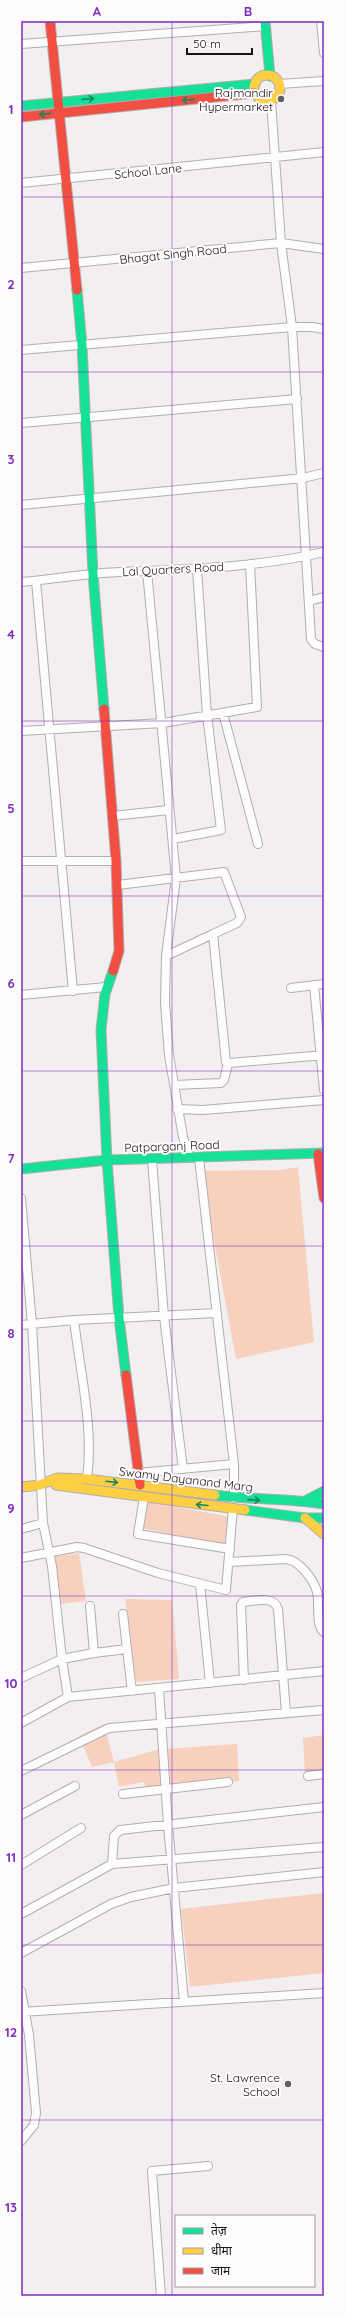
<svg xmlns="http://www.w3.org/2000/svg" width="345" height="2317" font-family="Quicksand,'Noto Sans Devanagari',sans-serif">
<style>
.green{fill:#f7d1bd}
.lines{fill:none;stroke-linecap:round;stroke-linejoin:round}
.street-casing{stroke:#b2aeb0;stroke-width:10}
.fast-casing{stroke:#b2aeb0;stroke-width:11}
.slow-casing{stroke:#b2aeb0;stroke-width:11}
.jam-casing{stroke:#b2aeb0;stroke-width:11}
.street{stroke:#fdfcfd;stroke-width:8}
.fast{stroke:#16e098;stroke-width:9}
.slow{stroke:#ffcf43;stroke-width:9}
.jam{stroke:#f24e42;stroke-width:9}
.oneway{stroke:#16845d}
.grid{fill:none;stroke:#7b2cbf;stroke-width:1;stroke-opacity:0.55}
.poi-dot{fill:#636061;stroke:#fefbfd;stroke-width:1.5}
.labels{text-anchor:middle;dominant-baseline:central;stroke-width:4;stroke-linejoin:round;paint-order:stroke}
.poi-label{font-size:12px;fill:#161314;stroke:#fefbfd;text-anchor:end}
.street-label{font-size:12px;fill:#161314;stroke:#fefbfd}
.neatline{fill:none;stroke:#7b2cbf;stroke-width:1.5}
.grid-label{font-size:13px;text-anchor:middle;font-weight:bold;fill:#7b2cbf}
</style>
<rect width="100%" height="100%" fill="#f3eef0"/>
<path class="green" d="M298,1167L314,1342L236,1359L201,1171L280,1170Z
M147,1501L230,1517L224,1546L142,1528Z
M79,1553L86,1601L61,1604L51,1557Z
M125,1599L172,1600L179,1679L136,1682Z
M104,1724L114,1762L163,1748V1788L146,1792L144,1782L119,1787L114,1762L92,1767L79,1736Z
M324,1735V1773L305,1775L303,1738Z
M237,1744L239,1781L171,1787L167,1749Z
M324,1893V1973L190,1987L181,1909Z"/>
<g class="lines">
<defs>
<path id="street" d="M321,21L324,53
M21,44L266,26
M279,84L324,81
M271,101L281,243L292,327L311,639L315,644L324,647
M21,183L324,152
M21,268L281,243L324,249
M21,350L292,327H312L324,329
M21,423L297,399
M21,505L303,478L324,473
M147,571L176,878L166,956L165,1003L169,1055L183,1137L190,1158
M36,581L73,991
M21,582C48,580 75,575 103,573C177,569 252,569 324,552
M309,601L324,597
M223,713L258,844
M21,731L163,723L257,707L250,564
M112,816L169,810
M173,839L221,830L207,715L197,569
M21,861H116
M118,885L224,872L241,917L237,923L213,934L226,1062L230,1063L324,1055
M166,956L213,934
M314,985L324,1090
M291,988L324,984
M21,995L106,987
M174,1085L221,1083L224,1080L228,1063
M177,1109L203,1110L324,1100
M199,1158L234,1464V1498
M152,1159L164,1317L183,1469
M21,1198L32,1324L43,1523L52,1566L62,1659L68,1697
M74,1320C80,1371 94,1429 87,1479
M21,1325L74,1320L217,1313
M138,1473L234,1464
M144,1497L138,1534L230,1549
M21,1529L43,1523
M21,1558L77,1547L84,1548L158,1573L226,1590L233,1508
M229,1562L286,1559C299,1560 314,1580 317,1592C320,1602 315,1626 324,1632
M200,1584L210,1683
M90,1606L94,1653L127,1649L132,1691
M123,1614L127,1649
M21,1678L62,1659L94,1653
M244,1680L241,1605L243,1602C253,1601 274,1595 278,1609L286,1713
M159,1689L168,1825L184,2001
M21,1723L68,1697L324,1671
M21,1771L109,1728L324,1710
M308,1776L324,1774
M123,1794L228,1782
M21,1815L75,1786
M112,1864L114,1836L120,1830L324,1807
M21,1865L81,1828
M21,1914L112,1864L324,1847
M21,1953L111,1904L131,1897L174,1888L324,1872
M21,1991L29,2035L36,2113L34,2125L21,2141
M21,2012L324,1993
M161,2296L152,2171L208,2166"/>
<path id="fast" d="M265,21L270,76
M21,106L255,84
M77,290L82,345L93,574L104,709
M113,971L105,994L101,1030L107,1160L119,1318L126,1375
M21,1169L107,1160L324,1153
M215,1495C252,1500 288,1498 324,1504
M305,1501L324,1491
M245,1510L305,1518H324"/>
<path id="slow" d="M254 88a13 13 0 1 1 26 0a13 13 0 1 1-26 0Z
M56,1485L245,1510
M21,1487L40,1485L57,1478L87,1479L215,1495
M305,1518L324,1534"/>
<path id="jam" d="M50,21L77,290
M21,117L255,93
M104,709L116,861L119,951L113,971
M318,1154L324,1198
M126,1375L140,1485"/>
</defs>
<use href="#street" class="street-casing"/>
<use href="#fast" class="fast-casing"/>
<use href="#slow" class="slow-casing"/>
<use href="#jam" class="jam-casing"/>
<use href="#street" class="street"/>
<use href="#fast" class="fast"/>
<use href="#slow" class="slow"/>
<use href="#jam" class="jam"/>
</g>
<defs><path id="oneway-shaft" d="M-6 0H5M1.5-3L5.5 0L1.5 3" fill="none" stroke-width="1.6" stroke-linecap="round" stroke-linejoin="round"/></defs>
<g class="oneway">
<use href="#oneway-shaft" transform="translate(88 99) rotate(-5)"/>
<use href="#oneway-shaft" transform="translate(188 100) rotate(174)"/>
<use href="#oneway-shaft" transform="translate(45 114) rotate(173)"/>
<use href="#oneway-shaft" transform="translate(112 1482) rotate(7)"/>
<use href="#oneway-shaft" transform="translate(254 1500) rotate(4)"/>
<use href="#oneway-shaft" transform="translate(202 1505) rotate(-175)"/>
</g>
<path class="grid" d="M172,21V2296M21,197H324M21,372H324M21,547H324M21,721H324M21,896H324M21,1071H324M21,1246H324M21,1421H324M21,1596H324M21,1770H324M21,1945H324M21,2120H324"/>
<g class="poi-dot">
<circle cx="281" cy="99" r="4"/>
<circle cx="288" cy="2084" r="4"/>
</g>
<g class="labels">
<g class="poi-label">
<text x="273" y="92">Rajmandir<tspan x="273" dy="14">Hypermarket</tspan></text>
<text x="280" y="2077">St. Lawrence<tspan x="280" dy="14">School</tspan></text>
</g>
<g class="street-label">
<text transform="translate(148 171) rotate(-6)">School Lane</text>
<text transform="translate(173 254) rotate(-6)">Bhagat Singh Road</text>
<text transform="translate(173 569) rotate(-3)">Lal Quarters Road</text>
<text transform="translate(172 1146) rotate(-2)">Patparganj Road</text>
<text transform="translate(186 1479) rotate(7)">Swamy Dayanand Marg</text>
</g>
</g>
<rect width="345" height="2317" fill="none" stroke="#fefbfd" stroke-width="44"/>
<rect x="175" y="2215" width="140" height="72" fill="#fefbfd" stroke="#a19ea0"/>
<rect x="183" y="2228" width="20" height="6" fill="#16e098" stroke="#a19ea0"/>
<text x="211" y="2235" font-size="12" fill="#161314">तेज़</text>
<rect x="183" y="2248" width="20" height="6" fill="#ffcf43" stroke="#a19ea0"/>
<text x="211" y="2255" font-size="12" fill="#161314">धीमा</text>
<rect x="183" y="2268" width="20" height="6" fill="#f24e42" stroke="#a19ea0"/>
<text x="211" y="2275" font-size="12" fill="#161314">जाम</text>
<path d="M187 48v6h65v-6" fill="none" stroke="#161314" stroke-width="2"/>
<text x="193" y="48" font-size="12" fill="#161314" stroke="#fefbfd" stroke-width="3" paint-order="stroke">50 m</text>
<rect x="22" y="22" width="301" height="2273" class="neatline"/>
<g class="grid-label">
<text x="97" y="16">A</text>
<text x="248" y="16">B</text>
<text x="11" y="114">1</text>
<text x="11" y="289">2</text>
<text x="11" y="464">3</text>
<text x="11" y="639">4</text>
<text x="11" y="813">5</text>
<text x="11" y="988">6</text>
<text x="11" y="1163">7</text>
<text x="11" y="1338">8</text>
<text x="11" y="1513">9</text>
<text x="11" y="1688">10</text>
<text x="11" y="1862">11</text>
<text x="11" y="2037">12</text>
<text x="11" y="2212">13</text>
</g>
</svg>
